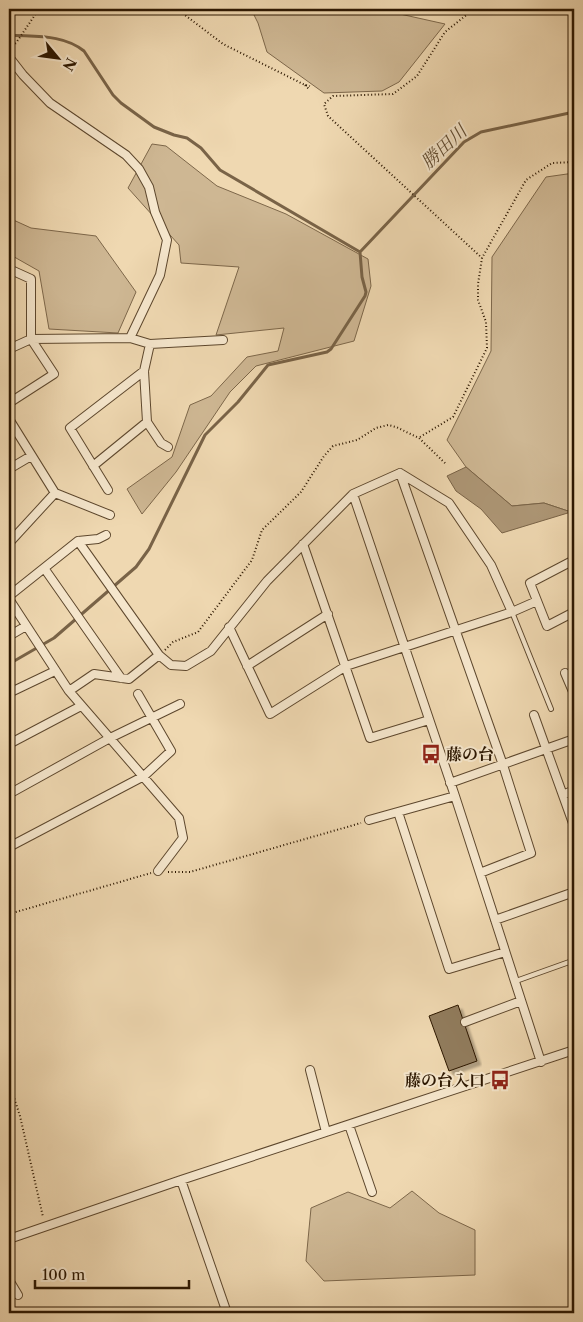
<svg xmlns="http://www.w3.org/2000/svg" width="583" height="1322" font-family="'Libre Caslon Text','Noto Serif JP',serif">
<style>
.green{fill:#ceb793;stroke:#7d674a}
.water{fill:#ad9675;stroke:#796347}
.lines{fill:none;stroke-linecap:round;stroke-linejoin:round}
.stream{stroke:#796347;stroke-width:3}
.building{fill:#917b5d;stroke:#2c1701;filter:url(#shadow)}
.lane-casing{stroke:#5d472d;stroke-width:6}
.street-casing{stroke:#5d472d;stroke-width:10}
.path{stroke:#2c1701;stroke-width:2;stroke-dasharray:1 2.5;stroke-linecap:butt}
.lane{stroke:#f5e6cc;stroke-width:4}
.street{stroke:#f5e6cc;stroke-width:8}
.labels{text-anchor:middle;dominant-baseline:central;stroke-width:4;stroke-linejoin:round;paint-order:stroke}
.poi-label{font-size:16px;font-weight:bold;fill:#2c1701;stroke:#f5e6cc;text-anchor:start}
.water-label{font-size:18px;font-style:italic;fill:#604a2f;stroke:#f5e6cc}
</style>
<defs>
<filter id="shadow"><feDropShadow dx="4" dy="4" stdDeviation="1" flood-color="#0004"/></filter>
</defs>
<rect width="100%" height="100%" fill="#efd8b1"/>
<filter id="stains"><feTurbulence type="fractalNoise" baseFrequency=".004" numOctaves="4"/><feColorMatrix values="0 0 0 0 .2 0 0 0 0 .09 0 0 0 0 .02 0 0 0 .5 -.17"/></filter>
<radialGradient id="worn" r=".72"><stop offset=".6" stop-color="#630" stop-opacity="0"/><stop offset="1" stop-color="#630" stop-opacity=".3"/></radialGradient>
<path class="green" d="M251,9H382V10L445,24L399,82L382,91L324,93L267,52L258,23Z
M152,144L166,146L217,186L286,214L368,259L371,286L354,341L256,366L230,392L176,472L142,514L127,489L172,457L190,405L211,396L247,357L278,351L284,328L216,335L239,267L181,263L179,245L128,188Z
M574,173V511L571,512L544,503L512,506L466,467L447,440L491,351L492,257L546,177Z
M9,218L31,228L96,236L136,292L118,333L49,329L39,271L9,254Z
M412,1191L439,1213L475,1230V1275L324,1281L306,1261L311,1208L348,1192L390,1208Z"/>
<path class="water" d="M466,467L512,506L544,503L571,512L502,533L481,509L456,491L447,476Z"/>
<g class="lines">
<path class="stream" d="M9,35C35,37 63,34 84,51L113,95L121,103L154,127L174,135L187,138L201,148L220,170L360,252
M360,252L464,142L481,132L574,112
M9,664L54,638L136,567L149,549L205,435L238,402L268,365L327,352L331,349L365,296L366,292L362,277L360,252"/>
</g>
<path class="building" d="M458,1005L477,1061L449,1071L429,1016Z"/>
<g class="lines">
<defs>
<path id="lane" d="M512,612L551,709
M516,981L572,961"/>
<path id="street" d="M9,57L23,75L50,103L126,155L139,169L149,187L155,212L167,240L160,275L130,338
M9,269L31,279V339L54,374L9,403
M150,344L144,371L147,422L161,443L168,447
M9,349L31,339L130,338L150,344L223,340
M9,419L55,493L110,515
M93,466L147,422
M9,469L31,456
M400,473L503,765L531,853L480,873
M400,473L449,503L491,565L512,612
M108,490L70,428L144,371
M353,494L455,796L541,1062
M78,541L159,655L171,665L186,666L211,651L267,581L353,494L400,473
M9,543L55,493
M303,544L370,738L429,720
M574,560L530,583L547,626L574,612
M44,568L121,678
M9,596L78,541L98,539L106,535
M9,599L69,691L179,818L183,838L158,871
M229,627L270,714L346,666L512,612L537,601
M9,636L26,626
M247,666L328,614
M565,673L574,694
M69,691L94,674L129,679L159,655
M9,693L55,671
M534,715L574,826
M9,744L81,706
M450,783L574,739
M9,794L110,738L180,704
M563,795L574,790
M398,812L449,969L505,952
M369,820L455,796
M9,847L144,776L171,751L138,694
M495,920L574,892
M465,1022L521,1001
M310,1070L326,1132
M349,1125L372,1192
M181,1180L227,1313
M9,1239L181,1180L574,1050
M9,1280L18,1295"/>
</defs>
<use href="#lane" class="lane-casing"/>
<use href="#street" class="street-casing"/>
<path class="path" d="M177,9L223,44L305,85L310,86
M474,9L445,32L417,76L393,94L333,96L324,104L328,116L482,258
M9,47L16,43L39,9
M305,85L309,89
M420,437L453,417L487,348L486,322L478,300V284L482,258L526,180L552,163L574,162
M165,650L173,642L198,632L252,560L262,530L301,492L324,456L333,446L357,440L376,428L388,425L396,427L419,438L446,464
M168,872H190L361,823
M9,914L151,873
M9,1082L20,1116L43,1217"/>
<use href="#lane" class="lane"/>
<use href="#street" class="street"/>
</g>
<defs>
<symbol id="bus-bare" viewBox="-9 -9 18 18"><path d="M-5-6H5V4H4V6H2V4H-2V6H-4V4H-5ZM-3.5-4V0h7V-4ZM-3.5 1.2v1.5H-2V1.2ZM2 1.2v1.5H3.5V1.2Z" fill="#8f2418" stroke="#f5e6cc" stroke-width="2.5" paint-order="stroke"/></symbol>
</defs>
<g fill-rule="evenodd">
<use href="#bus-bare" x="417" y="740" width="28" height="28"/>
<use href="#bus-bare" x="486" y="1066" width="28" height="28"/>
</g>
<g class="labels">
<g class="poi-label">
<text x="446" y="754">藤の台</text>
<text x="485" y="1080" text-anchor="end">藤の台入口</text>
</g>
<g class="water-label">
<text transform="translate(444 147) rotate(-43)">勝田川</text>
</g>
</g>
<rect width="583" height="1322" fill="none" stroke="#efd8b1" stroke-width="30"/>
<rect x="10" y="10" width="563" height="1302" fill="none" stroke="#2c1701" stroke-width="2.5"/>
<rect x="15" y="15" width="553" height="1292" fill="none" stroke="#2c1701"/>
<g transform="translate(58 58) rotate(119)" stroke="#f5e6cc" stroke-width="4" paint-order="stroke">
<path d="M0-4L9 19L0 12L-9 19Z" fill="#2c1701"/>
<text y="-8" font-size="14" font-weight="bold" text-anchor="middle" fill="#2c1701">N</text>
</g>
<path d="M35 1280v8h154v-8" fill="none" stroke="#2c1701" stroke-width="2.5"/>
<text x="42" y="1280" font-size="15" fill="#2c1701" stroke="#f5e6cc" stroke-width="4" paint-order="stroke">100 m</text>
<rect width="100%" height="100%" filter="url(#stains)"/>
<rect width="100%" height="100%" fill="url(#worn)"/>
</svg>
